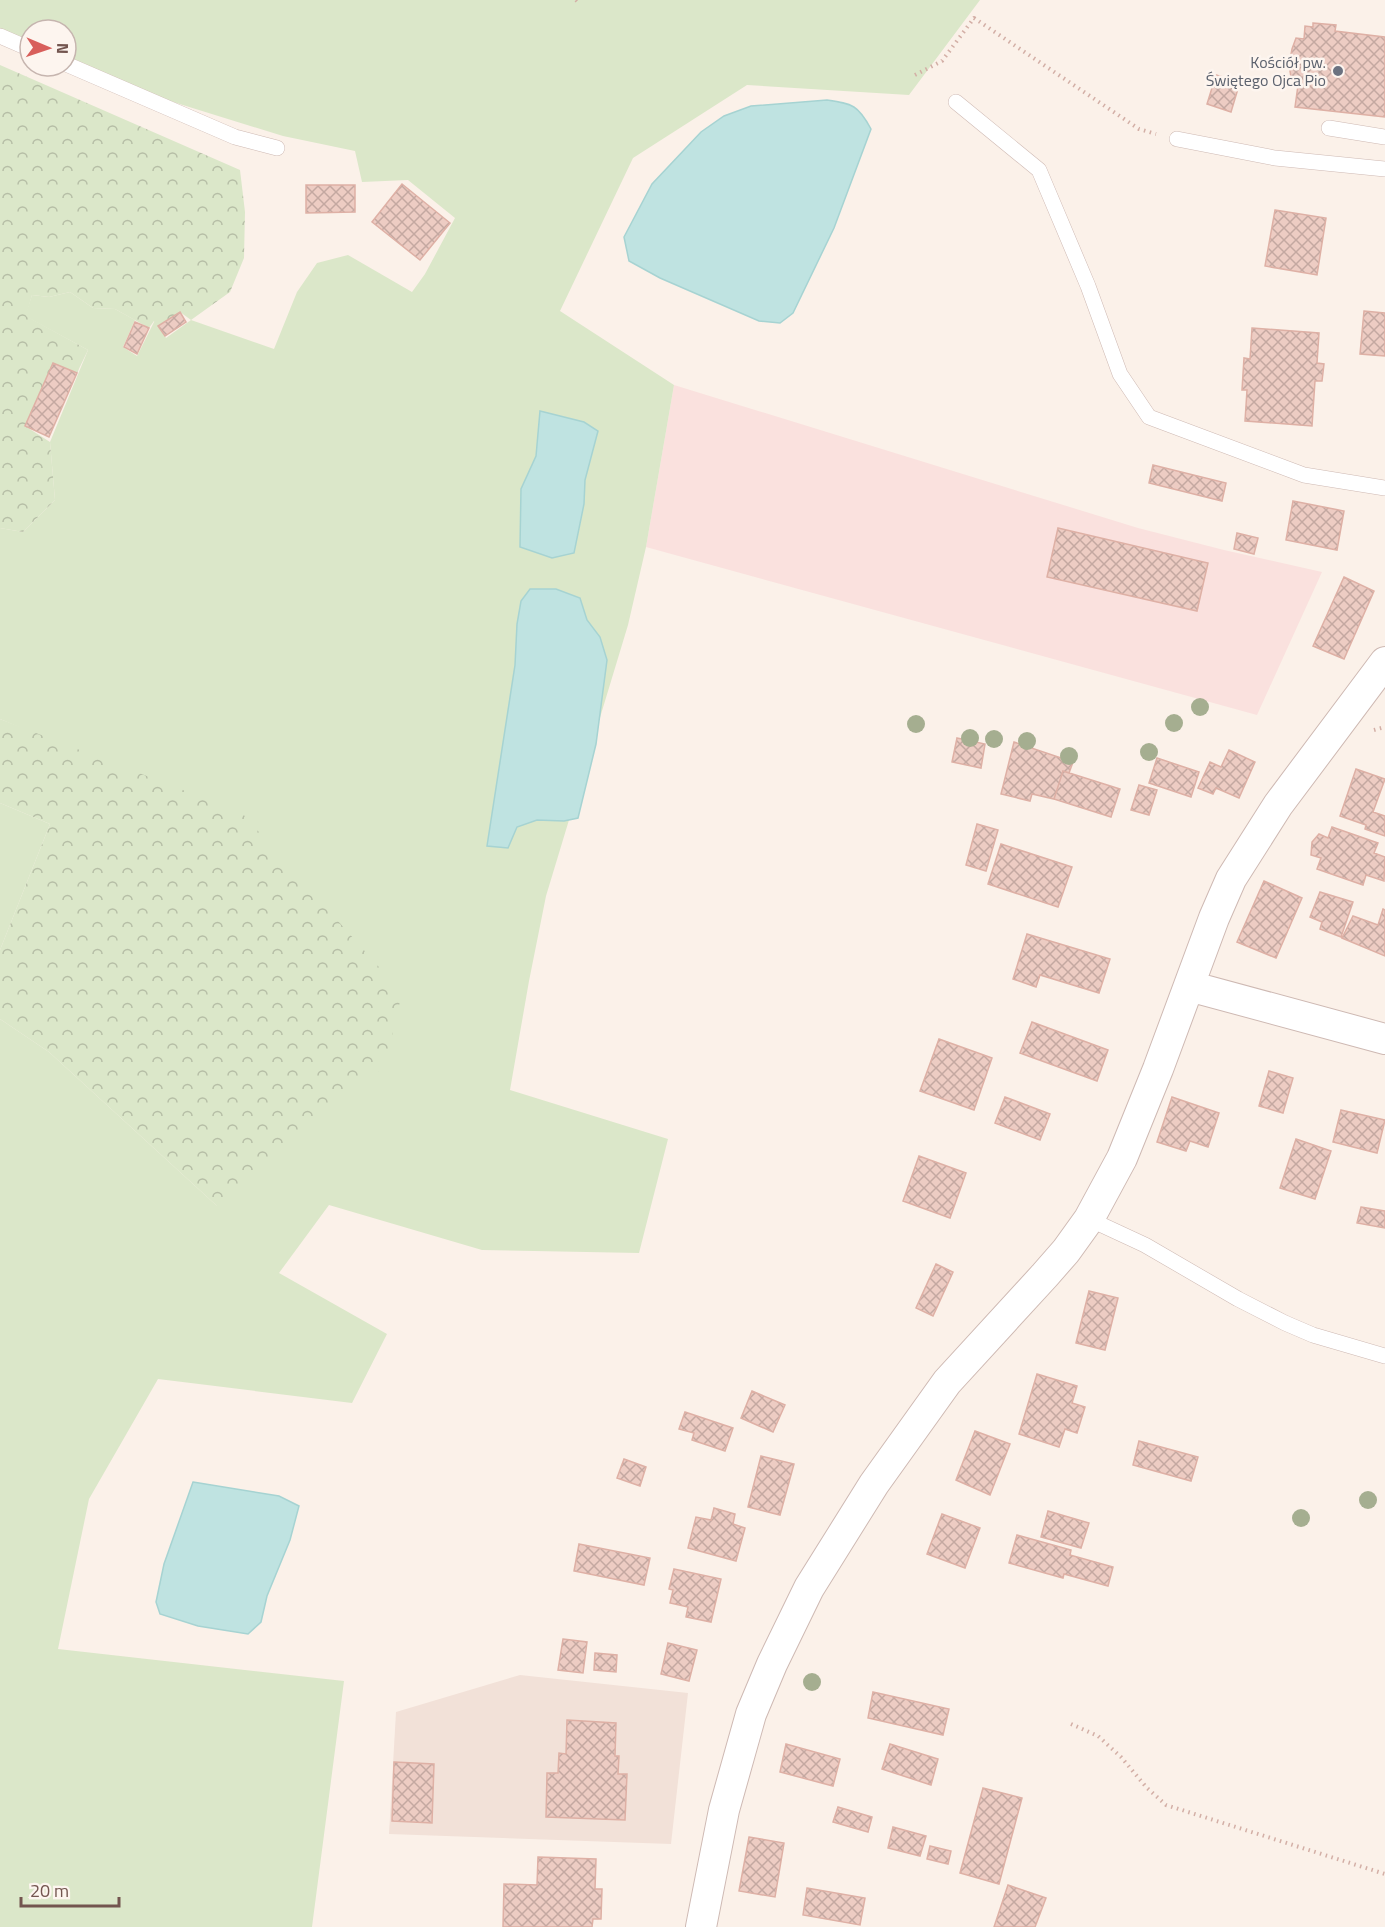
<svg xmlns="http://www.w3.org/2000/svg" width="1385" height="1927" font-family="'Titillium Web',sans-serif">
<style>
.residential{fill:#f2e1d8}
.commercial{fill:#fae1de}
.green{fill:#dbe7c9}
.forest{fill:url(#forest-crowns)}
.water{fill:#bfe3e1;stroke:#a6d3d2;stroke-width:1.5}
.building{fill:url(#building-cross-hatch);stroke:#deb0a5;stroke-width:1.5}
.lines{fill:none;stroke-linecap:round;stroke-linejoin:round}
.lane-casing{stroke:#ceb9b3;stroke-width:16}
.street-casing{stroke:#ceb9b3;stroke-width:32}
.path{stroke:#d3afa6;stroke-width:4;stroke-dasharray:1.5 4.5;stroke-linecap:butt}
.lane{stroke:#fff;stroke-width:15}
.street{stroke:#fff;stroke-width:30}
.tree{fill:#a5ae90}
.worship-dot{fill:#6b7280;stroke:#fdf5ef;stroke-width:2}
.labels{text-anchor:middle;dominant-baseline:central;stroke-width:5;stroke-linejoin:round;paint-order:stroke}
.worship-label{font-size:16px;fill:#5b616d;stroke:#fdf5ef;text-anchor:end}
</style>
<defs>
<pattern id="forest-crowns" width="20" height="18" patternUnits="userSpaceOnUse" patternTransform="scale(1.5)"><rect width="20" height="18" fill="#dbe7c9"/><path d="M2 6a3 3 0 1 1 6 0M12 15a3 3 0 1 1 6 0" fill="none" stroke="#b6bea6"/></pattern>
<pattern id="building-cross-hatch" width="8" height="8" patternUnits="userSpaceOnUse" patternTransform="scale(1.5)"><rect width="8" height="8" fill="#edccc3"/><path d="M0 0l8 8M0 8l8-8" fill="none" stroke="#c4a8a1"/></pattern>
</defs>
<rect width="100%" height="100%" fill="#fbf1e9"/>
<path class="residential" d="M520,1675L688,1693L671,1844L389,1834L396,1712Z"/>
<path class="commercial" d="M674,385L1138,528L1224,550L1322,572L1257,715L646,547Z"/>
<path class="green" d="M0,0H980L909,95L747,85L633,158L560,311L674,385L646,547L628,625L546,896L529,981L510,1090L668,1139L639,1253L482,1250L329,1205L279,1273L387,1334L352,1403L158,1379L89,1499L58,1649L344,1681L312,1927H0V1019L49,1052L217,1206L19,727L0,719V528L23,532L55,500L50,442L88,350L25,316L32,295L49,297L70,292L93,308L115,309L135,320L123,347L137,356L155,320L166,338L191,320L274,349L297,292L317,263L348,255L412,292L425,274L455,218L408,180L362,182L355,151L283,136L96,78L66,65V30H30V49L0,36Z
M0,803L50,824L0,950Z"/>
<path class="forest" d="M0,65L240,170L245,212L244,258L230,292L191,320L180,312L158,326L154,321L149,328L115,309L93,308L70,292L49,297L32,295L26,316L88,350L77,373L53,363L25,426L50,442L55,500L23,532L0,528Z
M0,719L242,813L402,993L385,1066L217,1206L49,1052L0,1019V950L50,824L0,803Z"/>
<path class="water" d="M827,100C853,104 858,105 871,129L834,228L793,313L780,323L759,321L660,278L629,261L624,237L652,184L701,132L724,116L751,106Z
M540,411L584,422L598,431L585,480L584,504L574,553L552,558L520,547L521,489L536,456Z
M530,589H556L580,598L587,620L600,637L607,660L596,744L578,818L564,821L537,820L517,827L508,848L487,846L515,665L517,624L521,601Z
M193,1482L279,1496L299,1506L290,1540L267,1596L261,1622L248,1634L198,1626L160,1614L156,1602L164,1564Z"/>
<path class="building" d="M1313,23L1336,25L1335,31L1385,37V117L1295,107L1299,78L1291,77L1289,65L1292,49L1296,38L1304,39L1305,26L1313,27Z
M1216,75L1240,82L1231,112L1207,104Z
M402,184L450,223L420,260L372,222Z
M306,185H355V212L306,213Z
M1275,210L1326,218L1317,275L1265,266Z
M1364,311L1385,313V356L1360,354Z
M180,312L186,322L165,336L158,326Z
M135,322L149,328L137,354L124,347Z
M1252,328L1319,333L1317,363L1324,364L1322,381H1315L1312,426L1245,421L1247,390H1242L1244,358L1250,359Z
M53,363L77,373L49,437L25,426Z
M1153,465L1226,483L1222,501L1149,483Z
M1293,501L1344,511L1337,550L1286,540Z
M1058,528L1208,563L1197,611L1047,577Z
M1237,533L1258,538L1254,554L1234,549Z
M1344,577L1374,591L1344,659L1313,646Z
M957,738L985,744L981,768L952,762Z
M1014,742L1073,762L1069,773L1063,771L1054,799L1032,794L1030,801L1001,794Z
M1229,750L1255,762L1239,798L1216,788L1213,794L1198,788L1210,762L1221,767Z
M1157,758L1199,772L1191,797L1149,783Z
M1356,769L1385,779L1373,812L1385,816V836L1365,829L1366,825L1340,816Z
M1063,771L1120,789L1111,817L1054,799Z
M1139,785L1157,790L1149,815L1131,810Z
M977,824L998,830L986,871L966,865Z
M1332,827L1378,843L1374,853L1385,857L1384,881L1366,875L1363,885L1317,869L1321,858L1311,855L1312,842L1319,834L1328,838Z
M1001,844L1072,867L1058,907L988,884Z
M1264,881L1302,898L1276,958L1237,942Z
M1320,892L1353,902L1341,937L1320,929L1322,922L1310,917Z
M1383,909L1385,910V956L1342,938L1353,916L1378,925Z
M1027,934L1110,959L1099,993L1040,975L1036,987L1013,979Z
M1032,1022L1108,1050L1097,1081L1020,1053Z
M939,1039L992,1058L974,1110L920,1091Z
M1269,1071L1293,1078L1283,1113L1259,1106Z
M1005,1097L1050,1114L1040,1140L995,1123Z
M1172,1097L1219,1113L1208,1147L1190,1141L1186,1151L1157,1142Z
M1341,1110L1385,1120L1377,1153L1333,1142Z
M1296,1139L1331,1151L1315,1199L1280,1188Z
M919,1156L966,1173L950,1218L903,1201Z
M1361,1207L1385,1211V1228L1357,1223Z
M936,1264L953,1272L933,1316L916,1308Z
M1089,1291L1118,1298L1105,1350L1076,1343Z
M1037,1374L1077,1386L1072,1403L1085,1407L1077,1433L1065,1429L1059,1447L1019,1434Z
M752,1391L785,1405L773,1432L741,1418Z
M685,1412L733,1428L725,1451L692,1440L694,1433L679,1429Z
M975,1431L1010,1444L990,1495L956,1480Z
M1139,1441L1198,1457L1191,1481L1133,1465Z
M761,1456L794,1464L780,1515L748,1507Z
M624,1459L646,1467L640,1486L617,1478Z
M714,1508L735,1514L733,1524L745,1528L736,1561L688,1548L696,1517L711,1520Z
M1048,1511L1089,1523L1081,1548L1041,1537Z
M942,1514L980,1528L965,1568L927,1554Z
M1017,1535L1071,1550L1070,1555L1113,1567L1108,1586L1064,1574L1063,1578L1009,1563Z
M579,1544L650,1558L644,1585L574,1571Z
M674,1569L721,1579L711,1622L686,1617L688,1607L670,1603L673,1590L669,1589Z
M563,1639L587,1642L583,1673L558,1670Z
M668,1643L697,1650L689,1681L661,1674Z
M595,1653L617,1655L616,1672L594,1670Z
M873,1692L949,1709L943,1735L868,1718Z
M567,1720L616,1723L615,1756H619L618,1774H627L625,1820L546,1817L547,1773H558L559,1753L566,1754Z
M786,1744L840,1759L833,1786L780,1772Z
M890,1744L938,1759L931,1785L882,1769Z
M394,1762L434,1764L432,1823L392,1821Z
M983,1788L1022,1798L999,1884L960,1873Z
M838,1807L872,1817L868,1832L833,1822Z
M893,1827L926,1836L920,1856L888,1848Z
M749,1837L784,1843L775,1897L739,1891Z
M930,1846L951,1851L948,1864L927,1859Z
M538,1857L596,1859L595,1889H602L601,1919H593L592,1927H503L504,1884L537,1885Z
M1008,1885L1046,1898L1035,1927H994Z
M807,1888L865,1898L860,1925L803,1915Z"/>
<g class="lines">
<defs>
<path id="lane" d="M0,36L30,49
M66,64L235,137L277,148
M956,102L1039,170L1088,286L1120,374L1149,417L1304,475L1385,488
M1329,128L1385,137
M1177,139L1275,158L1385,169
M1089,1219L1145,1245L1238,1299L1285,1323L1313,1335L1385,1356"/>
<path id="street" d="M1189,986L1385,1039
M701,1927L724,1810L751,1714L772,1664L809,1588L874,1484L947,1382L1045,1275L1066,1251L1089,1219L1122,1158L1158,1069L1214,918L1231,879L1278,805L1385,662"/>
</defs>
<use href="#lane" class="lane-casing"/>
<use href="#street" class="street-casing"/>
<path class="path" d="M576,0L580,4
M915,75L942,61L974,18L1139,129L1156,134
M1374,730L1385,727
M1071,1724L1098,1736L1121,1757L1147,1788L1166,1805L1385,1874"/>
<use href="#lane" class="lane"/>
<use href="#street" class="street"/>
</g>
<g class="tree">
<circle cx="1200" cy="707" r="9"/>
<circle cx="1174" cy="723" r="9"/>
<circle cx="916" cy="724" r="9"/>
<circle cx="970" cy="738" r="9"/>
<circle cx="994" cy="739" r="9"/>
<circle cx="1027" cy="741" r="9"/>
<circle cx="1149" cy="752" r="9"/>
<circle cx="1069" cy="756" r="9"/>
<circle cx="1368" cy="1500" r="9"/>
<circle cx="1301" cy="1518" r="9"/>
<circle cx="812" cy="1682" r="9"/>
</g>
<circle class="worship-dot" cx="1338" cy="71" r="6"/>
<g class="labels">
<g class="worship-label">
<text x="1326" y="62">Kościół pw.<tspan x="1326" dy="18">Świętego Ojca Pio</tspan></text>
</g>
</g>
<g transform="translate(48 48) rotate(92)"><circle r="28" fill="#fdf5ef" stroke="#c6b5af" stroke-width="1.5"/>
<path d="M0-4.5L10 22L0 15L-10 22Z" fill="#d85f5b"/>
<text y="-9" font-size="16" font-weight="bold" text-anchor="middle" fill="#73554f">N</text>
</g>
<path d="M21 1897v9h98v-9" fill="none" stroke="#73554f" stroke-width="3"/>
<text x="30" y="1897" font-size="18" fill="#73554f" stroke="#fdf5ef" stroke-width="4.5" paint-order="stroke">20 m</text>
</svg>
